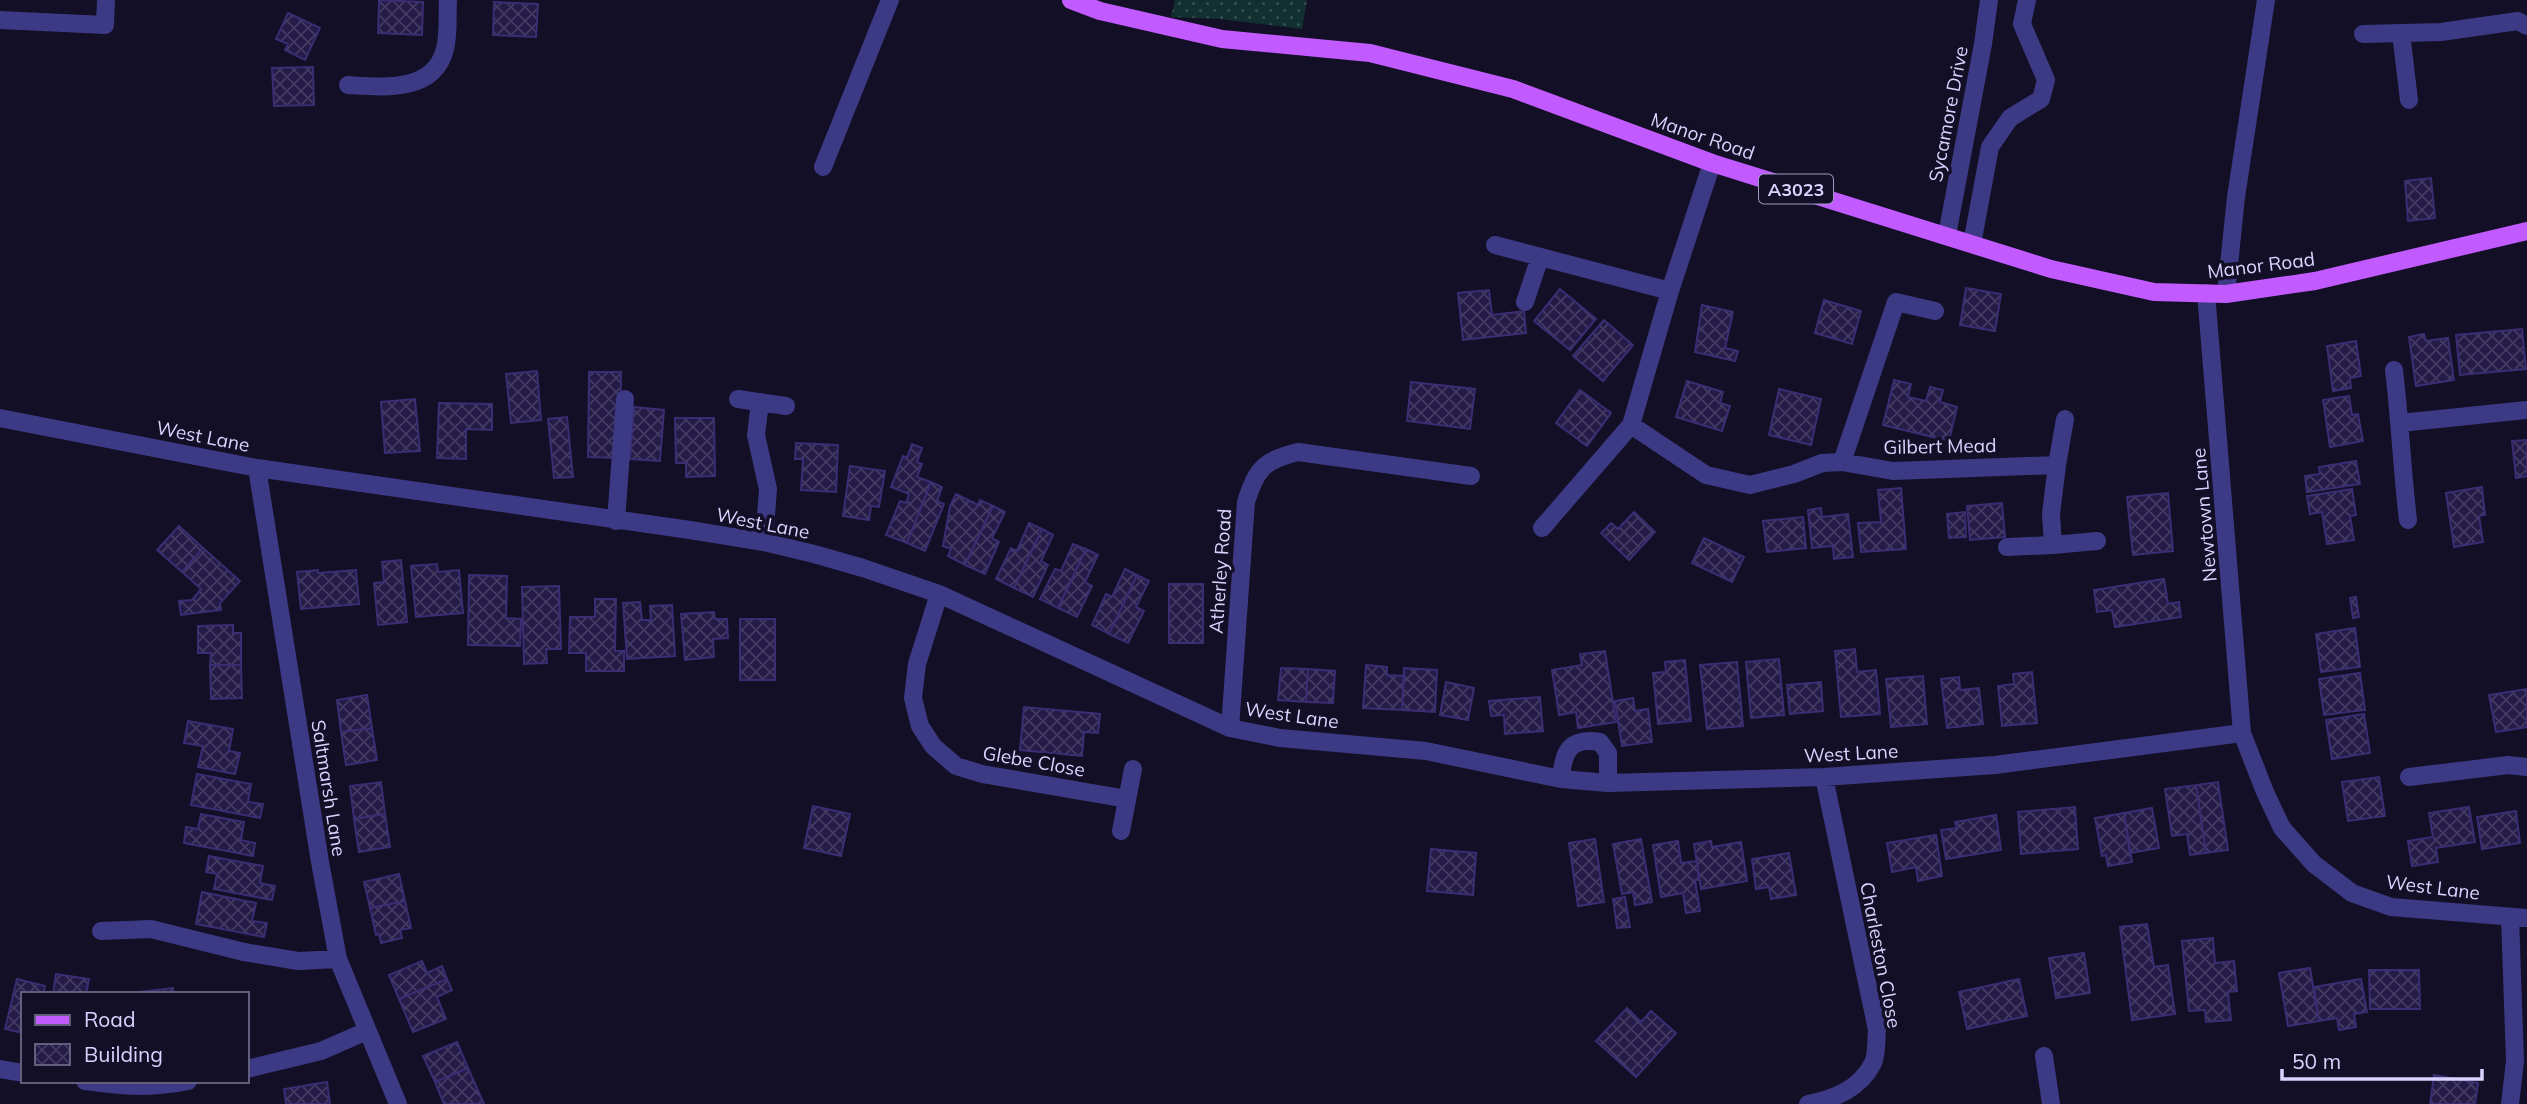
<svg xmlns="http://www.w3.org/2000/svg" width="2527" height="1104" font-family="Mulish,sans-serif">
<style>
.grass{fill:url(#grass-dots)}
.building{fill:url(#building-cross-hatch);stroke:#3b2d73;stroke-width:2}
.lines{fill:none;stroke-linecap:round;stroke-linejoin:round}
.minor{stroke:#3d3a85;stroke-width:18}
.major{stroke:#c25bff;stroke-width:18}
.labels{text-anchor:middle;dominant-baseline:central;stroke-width:7;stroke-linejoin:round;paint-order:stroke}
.shield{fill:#130f26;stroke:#9e99be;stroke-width:2}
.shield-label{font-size:18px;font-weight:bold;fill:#d9d4ff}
.street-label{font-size:19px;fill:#d9d4ff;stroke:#130f26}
</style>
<defs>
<pattern id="grass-dots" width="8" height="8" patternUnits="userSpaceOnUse" patternTransform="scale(1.75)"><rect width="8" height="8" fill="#12302f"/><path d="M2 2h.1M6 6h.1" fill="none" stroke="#344d4e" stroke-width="1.8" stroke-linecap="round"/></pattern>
<pattern id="building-cross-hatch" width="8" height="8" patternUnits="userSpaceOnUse" patternTransform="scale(1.75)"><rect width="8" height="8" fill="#241b47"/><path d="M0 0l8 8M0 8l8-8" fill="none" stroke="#433b63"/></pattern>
</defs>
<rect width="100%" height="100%" fill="#130f26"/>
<path class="grass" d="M1175,0H1307L1302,29L1220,19L1171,17Z"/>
<path class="building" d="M379,0L423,2L422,35L378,33Z
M494,2L538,4L536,37L493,35Z
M288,13L320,28L305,60L285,50L288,44L276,39Z
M313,67L314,105L274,106L272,68Z
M2431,178L2435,218L2408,221L2405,181Z
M1966,288L2001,294L1995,331L1960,325Z
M1560,289L1596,319L1570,350L1534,321Z
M1489,290L1492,315L1524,311L1526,333L1463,340L1458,293Z
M1824,300L1861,311L1852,344L1815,333Z
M1702,305L1733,312L1725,348L1738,351L1735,361L1695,352Z
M1604,320L1633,345L1603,381L1573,356Z
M2522,329L2526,369L2460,375L2456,335Z
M2424,334L2426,341L2448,338L2454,380L2416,386L2409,337Z
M2356,341L2361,376L2350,378L2351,388L2333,391L2327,346Z
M537,371L541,420L511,423L506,374Z
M589,372H621L620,458L588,457Z
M1894,380L1911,384L1908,397L1926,401L1930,387L1943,390L1940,402L1957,407L1949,441L1883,425Z
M1687,381L1723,392L1720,403L1730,406L1722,431L1676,417Z
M1411,382L1475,389L1470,429L1407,421Z
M1779,389L1821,399L1811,445L1769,435Z
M1580,390L1611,413L1587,446L1556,423Z
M2349,396L2352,415L2358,414L2363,441L2330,447L2323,400Z
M415,399L420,451L385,453L381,402Z
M439,403L492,404V430L466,429V459L437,458Z
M634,407L664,410L660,461L630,459Z
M567,417L573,477L554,478L548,419Z
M675,418H714L715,476L686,477V463H676Z
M2527,440V476L2516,478L2512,441Z
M796,443L838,445L836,492L801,490L803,459H795Z
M912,444L922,448L917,462L922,464L917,477L931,482L907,543L886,535L900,501L906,503L909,494L891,487L903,456L907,458Z
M2356,461L2360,484L2307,492L2305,476L2320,474L2319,467Z
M850,466L885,471L879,507L871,506L869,520L843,516Z
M931,482L942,487L937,501L944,504L925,551L907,543Z
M2482,487L2485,515L2479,516L2483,542L2454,547L2446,493Z
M1901,488L1906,549L1861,552L1858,523L1881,522L1878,490Z
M2352,489L2356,515L2350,516L2354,540L2327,544L2322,512L2310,514L2307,496Z
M2168,493L2173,551L2133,555L2127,497Z
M956,494L978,505L980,500L993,506L965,565L948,556L951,549L943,546L950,506Z
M2002,503L2005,537L1970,540L1967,506Z
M993,506L1005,512L992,538L999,542L985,574L965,565Z
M1821,508L1822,517L1848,514L1853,557L1834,559L1833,546L1812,548L1808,510Z
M1634,512L1655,532L1629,560L1601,533L1611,523L1618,529Z
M1965,512L1966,537L1949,538L1947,514Z
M1803,517L1806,548L1767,552L1763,521Z
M1029,523L1042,529L1014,588L996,579L1011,548L1017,551Z
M179,526L203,548L182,572L157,550Z
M1042,529L1053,535L1041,561L1048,565L1033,597L1014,588Z
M1704,538L1744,557L1732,582L1692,563Z
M1073,544L1086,549L1058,608L1040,599L1055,569L1061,571Z
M203,548L240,581L220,603L221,610L181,615L179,601L192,600L201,589L182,572Z
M1086,549L1098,555L1085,582L1092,586L1077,617L1058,608Z
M401,560L407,622L378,625L374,583L384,582L382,562Z
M437,564L438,572L459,570L463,613L416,617L411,566Z
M1125,569L1137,575L1109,634L1092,625L1106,594L1112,597Z
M318,570V573L356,570L359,604L301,609L297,572Z
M469,575L507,576L506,618L521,619L520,646L468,645Z
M1137,575L1149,581L1136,607L1144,611L1128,643L1109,634Z
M2164,579L2168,604L2179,602L2181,617L2115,627L2112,610L2097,612L2094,590Z
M1169,584H1203V643H1169Z
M559,586L561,649H546L547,663L524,664L522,587Z
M2356,597L2359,617L2353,618L2350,598Z
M595,599H616L615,651H624V671H586V653H569L570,617H595Z
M640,602L642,620H651L650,606L672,605L675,656L627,659L623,603Z
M714,612L715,619H727L728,638L713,639L714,657L685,660L681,614Z
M740,619H775V680H740Z
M233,625V633H241V665H210L211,653H198V626Z
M2355,628L2360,667L2321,672L2316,634Z
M1855,649L1857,672L1876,670L1880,714L1841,717L1835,651Z
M1605,651L1616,722L1578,728L1576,712L1559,715L1552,670L1582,665L1580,654Z
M1779,659L1784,715L1751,718L1746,662Z
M1685,660L1691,721L1658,724L1653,673L1666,672L1665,662Z
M1737,662L1743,726L1707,729L1700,665Z
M210,665H241L242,698L211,699Z
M1366,665L1387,667V675L1404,676L1402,710L1363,708Z
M1281,668L1308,669L1306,702L1278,700Z
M1404,668L1437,670L1435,712L1402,710Z
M1308,669L1335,671L1333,703L1306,702Z
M2032,672L2037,723L2002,726L1998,686L2014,684L2013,674Z
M2360,673L2365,710L2324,715L2319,679Z
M1923,676L1927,724L1891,727L1886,679Z
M1959,677L1960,690L1979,688L1983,724L1947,728L1941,679Z
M1446,682L1474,688L1468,720L1440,715Z
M1821,682L1823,711L1790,714L1787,685Z
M2527,689V727L2496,732L2489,695Z
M367,695L372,728L341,732L337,700Z
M1540,697L1543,731L1505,734L1504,715L1491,716L1489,701Z
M1633,698L1635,711L1648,709L1652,742L1622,746L1615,701Z
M1024,707L1100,714L1098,733L1084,732L1082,756L1020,750Z
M2364,714L2370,753L2332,759L2326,720Z
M188,721L233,729L229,751L240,753L235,774L198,767L203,746L184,743Z
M372,728L377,760L346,765L341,732Z
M197,774L251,784L248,802L263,804L260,818L191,805Z
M2379,777L2385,816L2348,821L2342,782Z
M381,782L385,814L354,819L350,786Z
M2218,782L2228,850L2206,853L2196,785Z
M2196,785L2206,853L2190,855L2187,834L2172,836L2165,789Z
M813,806L850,814L841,856L804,848Z
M2075,807L2078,849L2021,854L2018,812Z
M2469,807L2475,842L2436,848L2438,862L2412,866L2408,841L2433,837L2429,813Z
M2152,808L2159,848L2130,853L2124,813Z
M2516,811L2520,843L2482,849L2477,817Z
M2124,813L2132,862L2108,866L2106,855L2102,856L2095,818Z
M201,814L244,822L241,840L255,843L253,856L184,843L186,827L198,829Z
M385,814L390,847L359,852L354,819Z
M1996,815L2001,850L1946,859L1941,830L1957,828L1955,822Z
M1936,835L1942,876L1918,881L1916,867L1892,872L1887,843Z
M1595,839L1604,902L1578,906L1569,843Z
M1641,839L1652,902L1635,905L1633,892L1622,894L1613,844Z
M1678,841L1681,863L1697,861L1699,880H1695L1700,911L1686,913L1683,893L1661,897L1653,845Z
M1711,841L1712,847L1741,842L1747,881L1701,889L1694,844Z
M1431,849L1476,853L1473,895L1427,891Z
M1789,853L1796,895L1771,899L1769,887L1756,889L1752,859Z
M209,856L263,866L260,883L275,886L272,900L214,889L217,874L206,872Z
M399,874L405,901L370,908L364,882Z
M202,892L256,903L252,921L267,923L264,937L196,924Z
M1625,897L1630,927L1617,928L1613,899Z
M405,901L411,928L400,930L402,938L381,943L379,934L376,935L370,908Z
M2147,924L2154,967L2168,965L2175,1014L2132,1020L2120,927Z
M2213,938L2215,963L2234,961L2237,991L2228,992L2231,1020L2206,1022L2205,1010L2189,1011L2182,941Z
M2084,953L2090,993L2056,998L2049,958Z
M422,961L427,973L442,966L447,979L399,999L389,975Z
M2310,968L2319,1021L2288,1026L2279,973Z
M2369,970H2419L2420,1009H2370Z
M56,974L89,979L86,994H53Z
M17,979L45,986L43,994H23V1033L5,1029Z
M447,979L452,990L437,997L446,1019L413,1032L399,999Z
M2019,979L2027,1016L1967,1029L1959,992Z
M2361,979L2367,1012L2354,1014L2356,1027L2339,1030L2337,1018L2319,1021L2314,987Z
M173,988V994H139L138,992Z
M1627,1008L1641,1022L1651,1011L1676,1033L1636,1077L1596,1041Z
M457,1042L468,1068L435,1082L423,1056Z
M468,1068L484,1104H444L435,1082Z
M2434,1075L2478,1083L2475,1104H2430Z
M327,1082L330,1104H286L284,1089Z"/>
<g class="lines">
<path class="minor" d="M0,20L105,25L106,0
M2401,33L2409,100
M2363,34L2441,32L2518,21L2527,26
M348,85C383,87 434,93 445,49C449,33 447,16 448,0
M823,167L890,0
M1947,235L1983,44L1989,0
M1972,244L1990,147L2010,118L2041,99L2046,80L2022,24L2027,0
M1495,245L1670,291
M2206,293L2242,733L2265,792L2282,828L2314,864L2352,893L2391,907L2527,918
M2226,294L2236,197L2266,0
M1525,302L1540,257
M2394,370C2400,420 2402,470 2408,520
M738,399L786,406
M760,402L756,435L768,489L764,542
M0,418L257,468L690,530L764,542L814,554L863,568L939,594L1230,728L1280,738L1426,751L1561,779L1608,783L1824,777L1995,765L2242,733
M2400,423L2527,410
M1631,425L1706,475L1750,485L1794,474L1822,463L1842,462L1893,471L2057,465L2065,419
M1842,462L1896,302L1935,311
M257,468L320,862L338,959L398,1104
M616,521L625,399
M1542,528L1631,425L1670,291L1712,163
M2053,545L2097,541
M2007,547L2053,545L2051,514L2057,465
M939,594L917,664L913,698L920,726L933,746L956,766L982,774L1127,799
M1230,728L1246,502C1256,469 1264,460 1298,452L1471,476
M2409,777L2508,765L2527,767
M1561,779C1563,752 1569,737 1600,742L1608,753V783
M1121,831L1133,769
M2510,917L2515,1061L2510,1104
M101,931L151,929L244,952L298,961L338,959
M2044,1056L2051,1104
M0,1069L23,1073
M247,1069L321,1051L367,1031
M85,1081C123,1086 150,1089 188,1081
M1808,1104C1834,1099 1860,1089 1873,1063C1877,1055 1876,1040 1877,1030L1824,777"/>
<path class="major" d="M1071,0L1100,11L1222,39L1370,53L1513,89L1712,163L2051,269L2154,292L2226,294L2315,281L2527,231"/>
</g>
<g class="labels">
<rect class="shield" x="1759" y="174.5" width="74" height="29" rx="5"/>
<g class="shield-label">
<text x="1796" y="189">A3023</text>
</g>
<g class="street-label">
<text transform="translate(1948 114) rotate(-79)">Sycamore Drive</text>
<text transform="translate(1703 136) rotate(19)">Manor Road</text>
<text transform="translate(2261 265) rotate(-7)">Manor Road</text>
<text transform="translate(203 436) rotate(11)">West Lane</text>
<text transform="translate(1940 446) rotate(-1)">Gilbert Mead</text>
<text transform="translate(2204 515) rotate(-95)">Newtown Lane</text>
<text transform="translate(763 523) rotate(11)">West Lane</text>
<text transform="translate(1220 571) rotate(-86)">Atherley Road</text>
<text transform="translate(1292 715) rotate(8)">West Lane</text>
<text transform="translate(1851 753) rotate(-3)">West Lane</text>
<text transform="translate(1034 761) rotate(10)">Glebe Close</text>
<text transform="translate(329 788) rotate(81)">Saltmarsh Lane</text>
<text transform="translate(2433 887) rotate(7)">West Lane</text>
<text transform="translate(1881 955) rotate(79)">Charleston Close</text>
</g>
</g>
<rect x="21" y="992" width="228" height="91" fill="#130f26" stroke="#625e7d" stroke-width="2"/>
<rect x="35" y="1015" width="35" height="10" fill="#c25bff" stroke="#625e7d" stroke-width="2"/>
<text x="84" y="1027" font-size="21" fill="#d9d4ff">Road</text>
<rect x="35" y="1044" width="35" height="21" fill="url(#building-cross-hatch)" stroke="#625e7d" stroke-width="2"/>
<text x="84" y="1062" font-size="21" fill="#d9d4ff">Building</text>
<path d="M2282 1069v10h200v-10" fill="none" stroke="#d9d4ff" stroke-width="3.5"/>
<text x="2292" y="1069" font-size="21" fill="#d9d4ff" stroke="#130f26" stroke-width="5" paint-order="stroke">50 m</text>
</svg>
